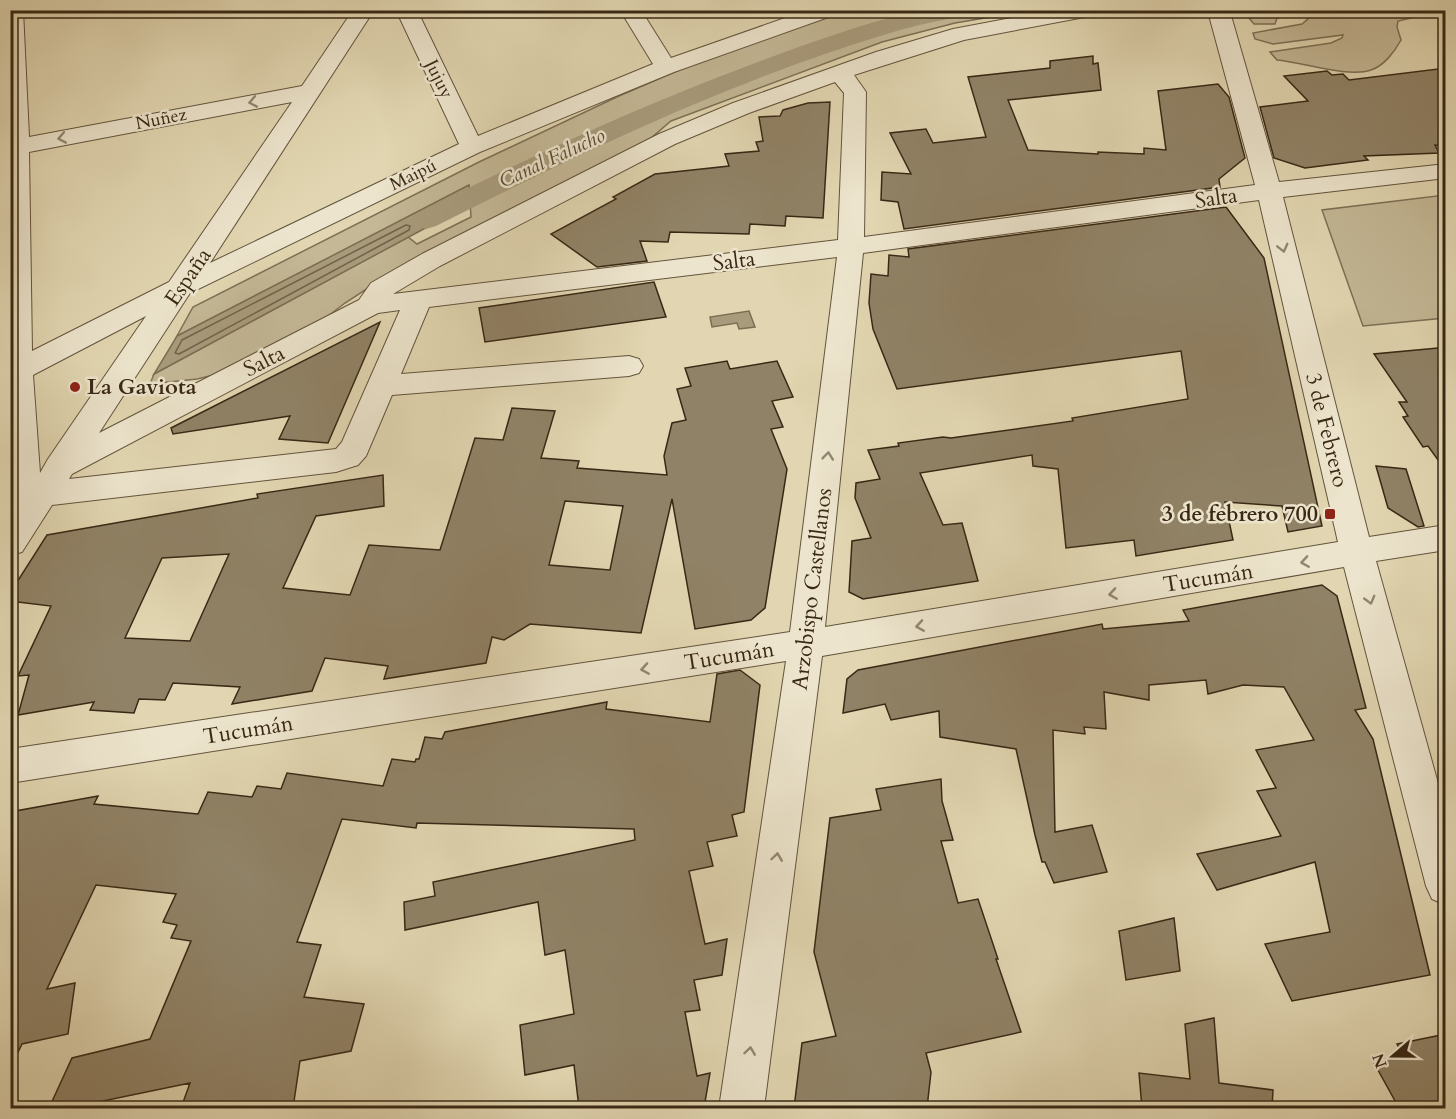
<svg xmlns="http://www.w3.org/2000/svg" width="1456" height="1119" font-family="Cardo,serif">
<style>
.green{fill:#c4b896;stroke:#7e7056;stroke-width:1.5}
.water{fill:#a89b7c;stroke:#7c6d53;stroke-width:1.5}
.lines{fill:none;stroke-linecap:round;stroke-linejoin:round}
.shore{stroke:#706248;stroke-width:1.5}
.canal{fill:#a89b7c;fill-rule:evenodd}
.building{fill:#908266;stroke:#392815;stroke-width:1.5;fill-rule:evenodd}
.minor-casing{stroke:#63543c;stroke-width:2}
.minor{fill:#ece4cc;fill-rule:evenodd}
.oneway{stroke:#928670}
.poi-dot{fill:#8f2418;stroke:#ece4cc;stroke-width:2}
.labels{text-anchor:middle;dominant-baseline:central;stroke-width:5;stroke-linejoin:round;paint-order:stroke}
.far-street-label{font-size:18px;fill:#392815;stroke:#ece4cc}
.far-water-label{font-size:20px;font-style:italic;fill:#5a4a34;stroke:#ece4cc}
.street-label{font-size:22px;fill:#392815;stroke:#ece4cc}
.poi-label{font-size:22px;font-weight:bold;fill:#392815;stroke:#ece4cc;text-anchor:start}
</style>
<rect width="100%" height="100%" fill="#e1d6b1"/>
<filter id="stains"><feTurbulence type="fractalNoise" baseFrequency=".00333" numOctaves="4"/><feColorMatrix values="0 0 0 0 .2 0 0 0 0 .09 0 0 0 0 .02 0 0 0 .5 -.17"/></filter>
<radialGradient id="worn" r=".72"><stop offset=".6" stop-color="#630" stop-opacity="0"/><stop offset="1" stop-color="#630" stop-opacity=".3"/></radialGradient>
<path class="green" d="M847,11H1027L955,23L882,42L671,121L644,144L394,271L345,303L306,333L235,370L197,379L150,384L154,374L408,237L417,244L471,217L469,186L177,336L193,307L479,162L619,96L721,52Z
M1408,11L1411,18L1398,21L1397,27L1401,40C1395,51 1384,66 1371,70C1348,78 1302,62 1277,60L1270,52L1331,43L1342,38L1343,35L1273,44L1255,39L1253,33L1302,24L1310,17L1304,12L1277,18L1275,24H1254L1243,11Z
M1445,195V318L1363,326L1322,210Z"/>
<path class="water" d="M469,185L472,203L154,374L177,336Z
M749,311L755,327L739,329L737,323L712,327L710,317Z"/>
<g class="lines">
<path class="shore" d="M406,225L410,226L409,230L179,354L175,353L182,340Z"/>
<path class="canal" d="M919,10H969L965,15C940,21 915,25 890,33C733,80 582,152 436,226L426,229L416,226L411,220L416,214C525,159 635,108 750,65C806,44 861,24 919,10Z"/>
</g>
<path class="building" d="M1093,56V64L1098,63L1101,90L1008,100L1028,150L1098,154V152L1144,154V148L1166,150L1158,91L1218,84L1229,97L1245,158L1219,179L1220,187L904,229L898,202L881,200L882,172L911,174L890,133L926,129L933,143L986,137L968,77L1050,68V61Z
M1438,69L1446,90V146L1435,145L1439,153L1364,156L1368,160L1305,168L1274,158L1260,107L1308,101L1284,76L1327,71L1332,75L1343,74L1349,80Z
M830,102L823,218L786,216L785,226L750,224L749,234L670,232L668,242L640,241L647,261L597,267L551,234L616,199L613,197L655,174L729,166L725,154L759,151L756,142L763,141L759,117L780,116L783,110L808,103Z
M1226,207L1264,258L1322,526L1288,532L1282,506L1225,502L1233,540L1136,556L1134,540L1066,548L1058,469L1033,466L1032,455L920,473L943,525L962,523L978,581L863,599L849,592L852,541L871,538L855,498L856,483L880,479L868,450L899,446L898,443L943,437L951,438L1073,421L1072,418L1188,399L1181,351L897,389L873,329L869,303L871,274L888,276L889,255L909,257L908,249Z
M654,282L666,317L485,342L479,308Z
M380,322L328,443L279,439L290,416L173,434L171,428Z
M1438,348L1446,359V471L1428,446L1423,447L1403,417L1408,416L1399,402H1407L1374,354Z
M727,361L730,369L777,361L793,397L772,401L783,427L771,429L787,469L765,608L751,620L695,629L672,499L641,633L530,624L504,640L492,637L486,663L384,679L388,666L325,658L312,691L232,704L240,687L173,683L165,700L139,699L134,713L90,710L94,702L18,715L29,675L18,676L51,606L10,601V593L47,535L258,498L257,494L383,475L384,506L316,516L283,588L350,595L369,545L440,550L475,438L503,440L512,408L555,411L541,458L579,461L577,468L667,475L664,456L672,423L686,420L677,389L691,386L685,368ZM565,501L623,506L610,570L549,565ZM229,554L190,641L125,638L162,558Z
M1376,466L1406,469L1424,526L1418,527L1388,508Z
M1322,585L1337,596L1366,708L1355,710L1373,739L1430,975L1292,1001L1265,944L1330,932L1315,862L1217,890L1197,854L1281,836L1257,791L1276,788L1256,750L1314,740L1284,687L1243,685L1208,694L1206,680L1149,685V700L1104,692L1106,729L1084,727L1085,734L1053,730L1055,832L1092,825L1107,872L1054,883L1045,862H1042L1035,835L1016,749L940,737L939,711L891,720L885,704L843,713L847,679L858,670L1102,624L1103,629L1189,621L1183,610Z
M740,670L760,685L744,812L732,815L737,836L707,842L713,866L689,871L705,944L727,939L722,975L694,980L700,1010L685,1012L697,1076L710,1073L704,1108H579L574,1065L525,1075L520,1025L574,1014L565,950L545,955L538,902L405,930L404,902L435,896L433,882L635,840L634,829L417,823L416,828L342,819L297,942L321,945L304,997L364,1004L351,1051L300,1061L293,1108H181L190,1083L69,1108H49L72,1058L150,1039L191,941L171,938L177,925L163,922L176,894L96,885L47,989L75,983L68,1034L22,1044L10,1069V812L98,796L94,804L198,814L208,792L252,797L257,786L281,789L287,773L383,786L392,759L415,762L416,759H419L425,737L442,739L445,732L607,702L606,709L710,722L717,674Z
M941,779L942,801L953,840L941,841L958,903L978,899L998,959H996L1021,1032L926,1053L931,1072L927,1108H794L802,1043L836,1036L814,952L830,818L881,810L876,789Z
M1174,918L1180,971L1126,980L1119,931Z
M1214,1018L1219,1083L1273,1090L1272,1108H1142L1139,1073L1190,1079L1185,1024Z
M1446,1034V1108H1399L1373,1061L1403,1055L1397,1044Z"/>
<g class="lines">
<defs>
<path id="minor" d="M10,10H23L29,137L302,86L353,10H374L210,263L459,144L396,10H417L478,136L653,64L620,10H641L671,58L808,10H840L837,14L674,72L480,152L190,293L99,433L359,300L371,283L422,254L659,134L733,103L876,52L953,29L1053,10H1100L1097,14L1090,16L964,40L854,75L866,92L864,237L1255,185L1210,19L1206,10H1227L1232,19L1279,182L1446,164V178L1283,197L1369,537L1446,525V550L1376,561L1446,812V905L1432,899L1426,886L1344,567L822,656L764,1108H719L786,661L10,783V749L790,632L837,257L429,307L401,374L629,356L639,359L643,366L639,373L629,376L392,395L366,456L358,465L336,472L52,505L22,552L10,555ZM835,82L844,93L838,240L393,294L440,266L675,144L749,113ZM292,102L169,282L32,351L29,152ZM1259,200L1338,542L825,627L863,253ZM400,310L342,442L336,449L69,479L72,474L378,313ZM146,316L48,459L40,473L33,375Z"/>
</defs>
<use href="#minor" class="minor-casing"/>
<use href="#minor" class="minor"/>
</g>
<defs><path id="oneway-chevron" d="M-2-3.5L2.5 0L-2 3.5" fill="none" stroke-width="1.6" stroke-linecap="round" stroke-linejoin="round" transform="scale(1.5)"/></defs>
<g class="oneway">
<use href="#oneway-chevron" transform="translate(253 102) rotate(169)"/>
<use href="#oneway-chevron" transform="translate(62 138) rotate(169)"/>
<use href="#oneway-chevron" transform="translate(1283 248) rotate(76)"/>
<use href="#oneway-chevron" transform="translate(828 456) rotate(-84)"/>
<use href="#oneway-chevron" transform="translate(1305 562) rotate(171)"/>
<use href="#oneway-chevron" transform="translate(1113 594) rotate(171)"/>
<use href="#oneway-chevron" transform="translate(1370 600) rotate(75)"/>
<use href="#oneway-chevron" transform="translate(920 626) rotate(171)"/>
<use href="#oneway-chevron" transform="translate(645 669) rotate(171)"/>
<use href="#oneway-chevron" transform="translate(777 857) rotate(-82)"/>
<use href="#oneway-chevron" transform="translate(750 1051) rotate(-82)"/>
</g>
<g class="poi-dot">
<circle cx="75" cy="387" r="6"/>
<rect x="1324" y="508" width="12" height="12" rx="3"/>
</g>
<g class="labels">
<g class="far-street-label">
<text transform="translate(439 79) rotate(64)">Jujuy</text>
<text transform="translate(161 119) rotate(-11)">Nuñez</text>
<text transform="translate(413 175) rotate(-26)">Maipú</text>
</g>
<g class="far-water-label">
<text transform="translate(552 158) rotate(-25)">Canal Falucho</text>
</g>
<g class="street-label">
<text transform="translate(1216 198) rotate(-8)">Salta</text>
<text transform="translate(734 261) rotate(-7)">Salta</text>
<text transform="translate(188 277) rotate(-56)">España</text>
<text transform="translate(264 361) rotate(-27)">Salta</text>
<text transform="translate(1327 430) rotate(76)">3 de Febrero</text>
<text transform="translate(1208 578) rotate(-9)">Tucumán</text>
<text transform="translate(812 589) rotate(-83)">Arzobispo Castellanos</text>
<text transform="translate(729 656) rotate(-9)">Tucumán</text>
<text transform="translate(248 730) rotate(-9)">Tucumán</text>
</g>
<g class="poi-label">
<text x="87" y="387">La Gaviota</text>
<text x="1318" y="514" text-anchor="end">3 de febrero 700</text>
</g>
</g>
<rect width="1456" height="1119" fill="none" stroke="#e1d6b1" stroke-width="36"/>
<rect x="12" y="12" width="1432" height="1095" fill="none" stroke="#392815" stroke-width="3"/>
<rect x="18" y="18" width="1420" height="1083" fill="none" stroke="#392815" stroke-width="1.5"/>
<g transform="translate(1393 1056) rotate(250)" stroke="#ece4cc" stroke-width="4.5" paint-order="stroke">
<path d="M0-4.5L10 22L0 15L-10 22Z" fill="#392815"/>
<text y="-9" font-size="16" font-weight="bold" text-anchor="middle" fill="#392815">N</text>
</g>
<rect width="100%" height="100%" filter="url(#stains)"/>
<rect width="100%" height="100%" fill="url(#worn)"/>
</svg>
